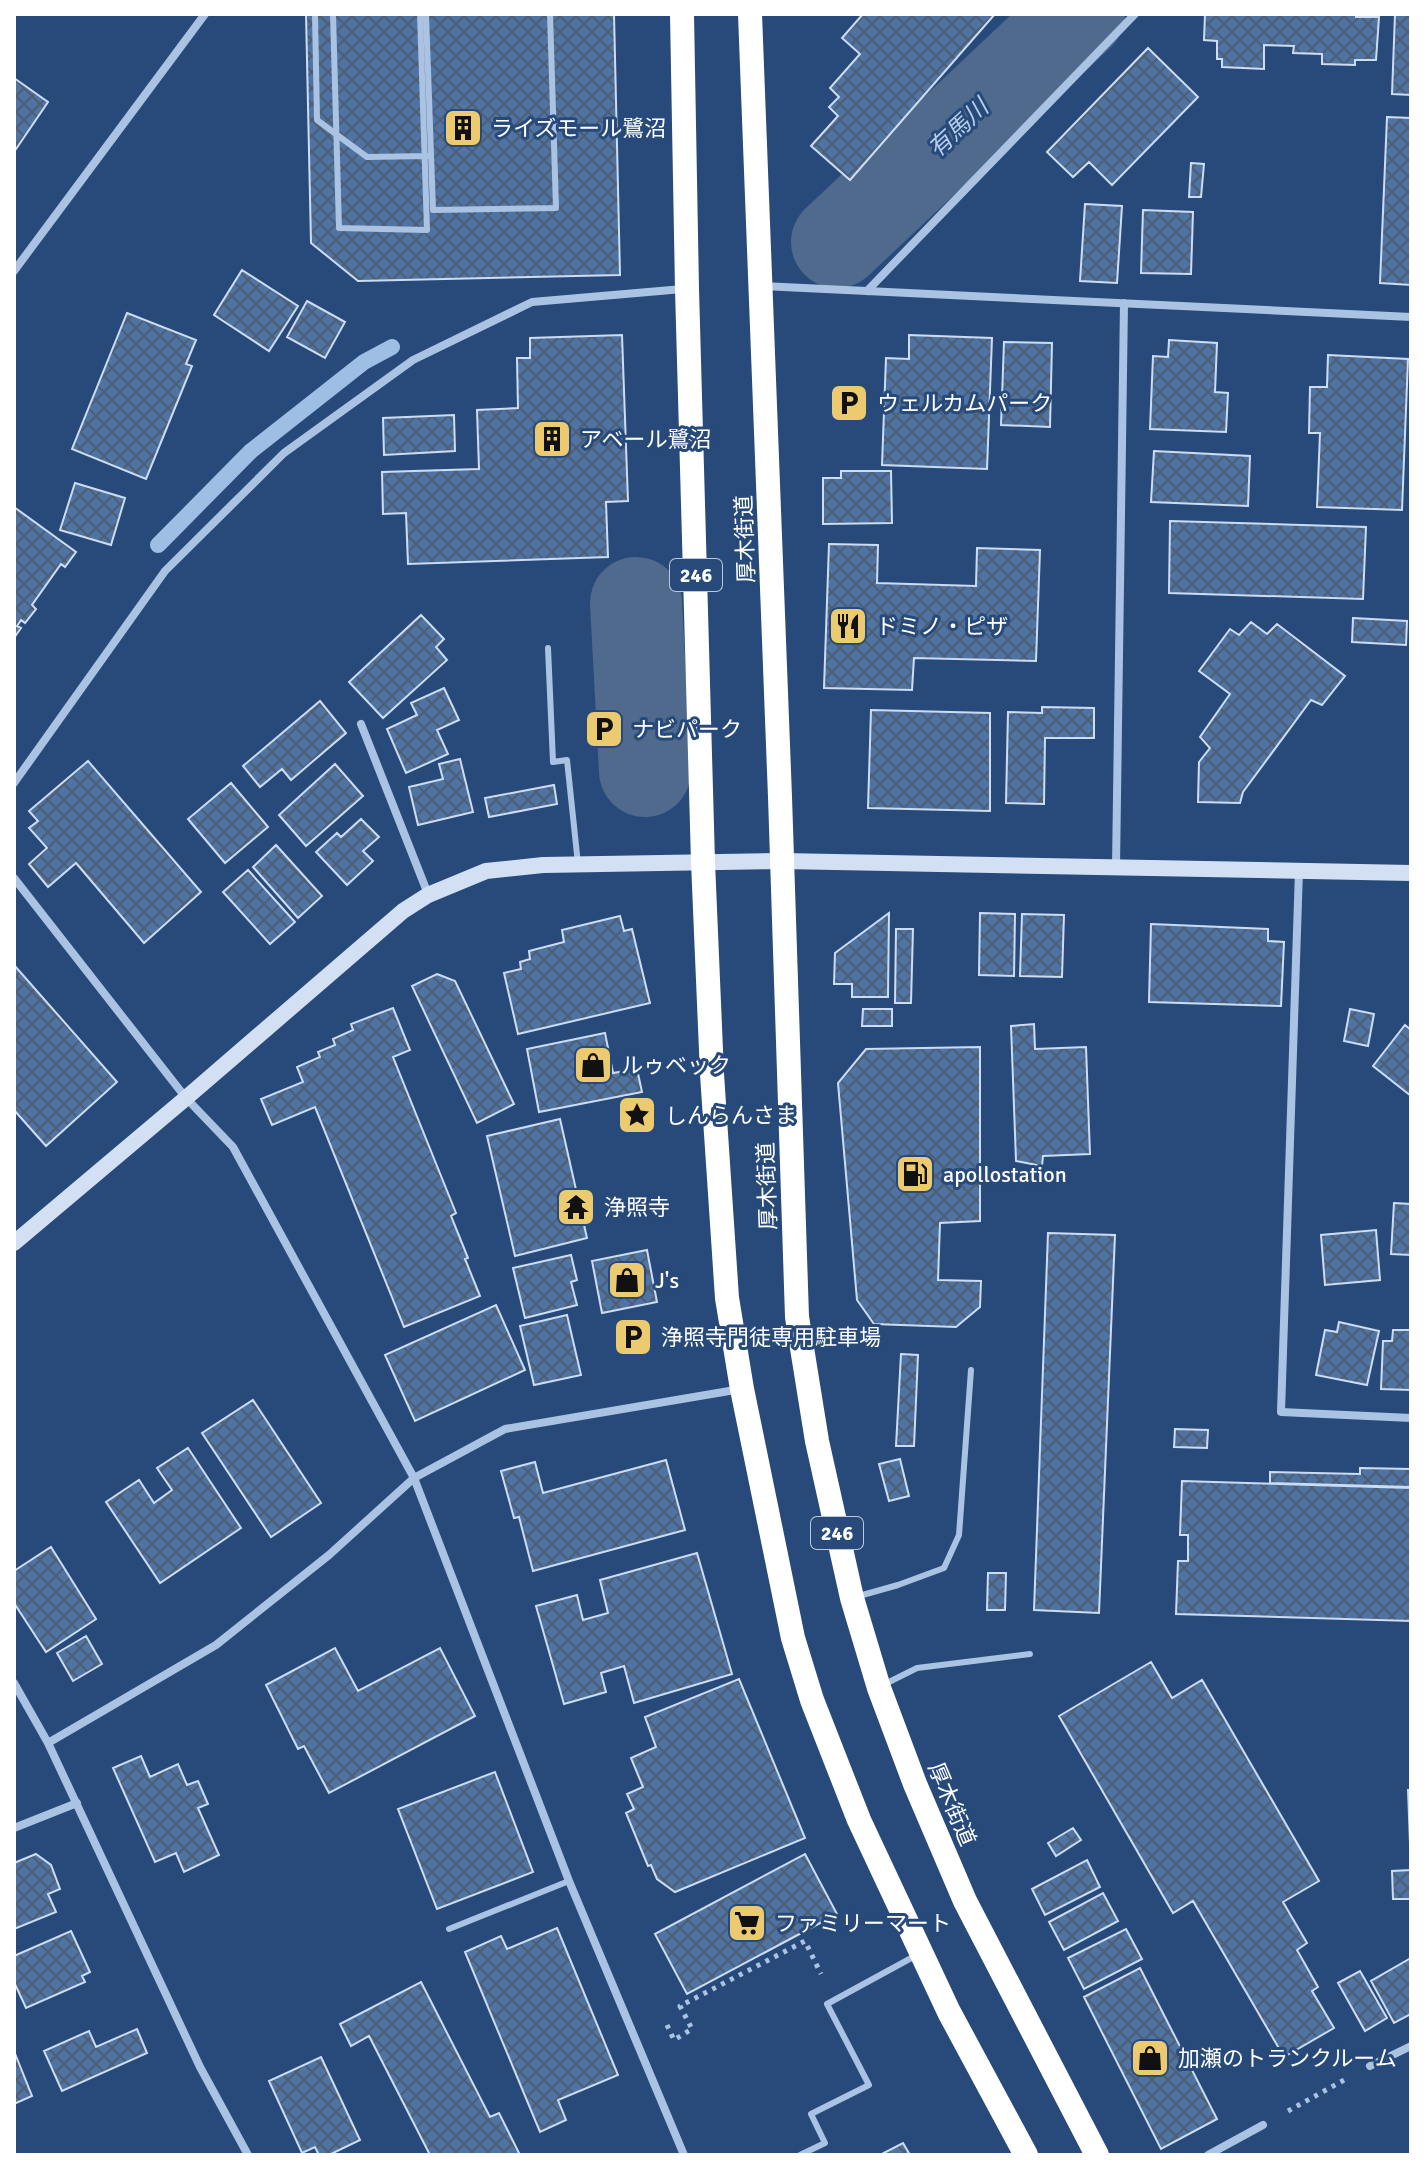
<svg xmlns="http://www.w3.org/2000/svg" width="1425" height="2169" font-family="Signika,'Noto Sans JP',sans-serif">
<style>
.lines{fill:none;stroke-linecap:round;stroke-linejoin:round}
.stream{stroke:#9fbee4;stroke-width:16}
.river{stroke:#506a8d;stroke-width:92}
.building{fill:url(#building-cross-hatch);stroke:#ccddf3;stroke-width:2}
.path{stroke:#aac3e3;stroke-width:5;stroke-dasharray:4 6;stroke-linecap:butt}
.lane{stroke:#aac3e3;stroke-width:6}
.street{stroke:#aac3e3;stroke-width:8}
.secondary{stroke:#d3e0f4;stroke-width:16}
.highway{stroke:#fff;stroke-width:24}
.labels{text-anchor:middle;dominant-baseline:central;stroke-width:6;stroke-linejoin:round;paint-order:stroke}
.shield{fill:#274a7a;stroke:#bec9d7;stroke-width:2}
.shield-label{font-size:20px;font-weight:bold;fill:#fff}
.poi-label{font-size:22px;fill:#fff;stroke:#274a7a;text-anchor:start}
.street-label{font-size:22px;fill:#fff;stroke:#274a7a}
.water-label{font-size:24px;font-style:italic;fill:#b5cdeb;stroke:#274a7a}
</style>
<defs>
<pattern id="building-cross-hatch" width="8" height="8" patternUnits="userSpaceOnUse" patternTransform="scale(2)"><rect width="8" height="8" fill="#4f73a3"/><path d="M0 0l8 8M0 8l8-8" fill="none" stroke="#4d5e73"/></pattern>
</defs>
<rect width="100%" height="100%" fill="#274a7a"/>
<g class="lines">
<path class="stream" d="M158,545L251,451L364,362L392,347"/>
<path class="river" d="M837,242L1079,14
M636,603L645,771"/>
</g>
<path class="building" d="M306,14H614L620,275L358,281L311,243Z
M863,14H995L850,180L811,146L838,116L829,107L839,97L830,88L860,54L842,38Z
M1205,14H1356V17H1379L1376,60H1355V65L1322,64V54L1293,53L1294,46L1264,45V69L1222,67V59H1217V41L1204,40Z
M1395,14H1411V95L1392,94Z
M1148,48L1198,97L1112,185L1089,162L1073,177L1047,152Z
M14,78L48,102L14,152Z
M1387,117L1411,118V285L1380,283Z
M1191,163L1204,164L1201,197H1189Z
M1085,204L1122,206L1117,283L1080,281Z
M1143,210L1193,212L1191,274L1141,273Z
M242,270L298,306L269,351L214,315Z
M307,301L345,322L325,358L287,337Z
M127,313L196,340L186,364L192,366L146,479L72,449Z
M622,335L628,501L606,502L608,557L408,564L406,513L383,514L382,472L479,469L477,410L518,408L517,358H530V338Z
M909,335L992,338L987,469L882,465L886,358L909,359Z
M1169,340L1217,343L1215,392L1228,393L1226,432L1150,429L1153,356L1168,357Z
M1004,342L1052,343L1050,427L1001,425Z
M1328,355L1408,359L1402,510L1317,507L1320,433H1309L1310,387H1327Z
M454,415L455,451L384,455L383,418Z
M1154,451L1250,456L1248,506L1151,502Z
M841,471H891L892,523L823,524V478H841Z
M75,483L125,498L111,545L60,530Z
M14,507L76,552L65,567L61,564L32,605L36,609L25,623L21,620L17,626L21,628L14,638Z
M1170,521L1366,527L1363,599L1169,593Z
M829,544L878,545L877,583L976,586L977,548L1040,550L1036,661L914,658L912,690L824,688Z
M421,615L444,639L436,647L447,660L383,718L349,682Z
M1353,618L1407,621L1406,645L1352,642Z
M1251,622L1267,634L1277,624L1345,676L1322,705L1311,700L1243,792L1240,803L1198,802L1199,762L1210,748L1200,737L1230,694L1199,671L1230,629L1239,635Z
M444,688L459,720L437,730L448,754L406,773L387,729L417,715L411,703Z
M320,701L346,733L291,780L282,769L260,787L243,766Z
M1042,707L1094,708V738H1045L1044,804L1006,803L1008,712L1042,713Z
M871,710L990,713V811L868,808Z
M460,759L473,812L418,825L409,787L443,779L439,764Z
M88,761L201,892L144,943L76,863L48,887L29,864L47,848L29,828L38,821L29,811Z
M335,764L363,796L306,846L279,815Z
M231,783L268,827L225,863L188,819Z
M554,785L557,804L489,817L485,798Z
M361,819L379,837L363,851L373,861L347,885L316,852L337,833L341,837Z
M276,845L322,896L298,918L253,867Z
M248,870L295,922L270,944L223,892Z
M889,913L888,997H852V984H834L835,953Z
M980,913L1015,914L1014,976L979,975Z
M1022,914L1064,915L1062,977L1020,976Z
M620,916L624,931L632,929L650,1003L518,1034L504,973L521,969L520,962L530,959L529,951L564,942L562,930Z
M1151,924L1268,929V941L1284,942L1281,1006L1149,1002Z
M896,929H913L911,1003H895Z
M14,965L117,1082L46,1146L14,1110Z
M437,974L455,981L514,1104L477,1123L412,986Z
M393,1008L410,1050L393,1057L456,1213L451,1216L468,1258L465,1259L480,1296L404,1327L315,1107L272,1125L261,1099L303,1082L297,1067L320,1057L318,1052L335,1045L333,1039L353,1030L351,1024Z
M863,1009H892V1026H862Z
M1350,1009L1374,1014L1368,1046L1344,1041Z
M1034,1024L1035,1049L1086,1047L1090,1154L1043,1156L1042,1166L1016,1161L1011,1026Z
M1405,1025L1411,1030V1096L1373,1066Z
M605,1033L613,1073L637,1069L642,1092L539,1112L527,1049Z
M980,1047V1221L940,1223L938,1280L981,1281L980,1307L956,1327L874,1324L857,1300L838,1083L866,1049Z
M560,1119L587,1238L515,1256L487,1136Z
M1394,1203L1411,1204V1255L1391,1254Z
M1376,1230L1380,1280L1325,1285L1321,1235Z
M1048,1233L1115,1235L1099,1613L1034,1610Z
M647,1250L657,1302L602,1313L592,1261Z
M571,1255L577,1280L571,1282L577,1305L525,1318L513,1268Z
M496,1305L525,1370L415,1421L385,1355Z
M567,1315L581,1375L534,1385L520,1326Z
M1339,1322L1379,1331L1367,1385L1316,1375L1325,1330L1337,1332Z
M1393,1330H1411V1390L1381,1389L1383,1341H1392Z
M901,1354L918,1355L914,1446H896Z
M253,1400L321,1503L271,1537L202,1433Z
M1175,1429L1208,1430L1207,1448L1174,1447Z
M188,1448L241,1528L160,1583L106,1502L139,1480L154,1503L172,1490L157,1468Z
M900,1459L909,1496L889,1501L879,1464Z
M666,1460L685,1530L533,1571L519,1517L514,1518L501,1471L535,1462L543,1493Z
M1360,1468L1411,1469V1487L1270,1483V1472L1360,1474Z
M1182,1481L1411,1488V1621L1176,1614L1178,1561H1188V1535H1180Z
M51,1547L96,1619L46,1652L14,1603V1571Z
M697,1553L732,1674L634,1703L624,1666L601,1673L606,1692L564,1704L536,1606L577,1595L583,1620L608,1613L600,1580Z
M988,1573H1006L1005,1610H987Z
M86,1636L102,1664L73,1681L57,1653Z
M335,1648L358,1691L440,1648L475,1716L329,1793L304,1746L298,1749L266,1685Z
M1151,1662L1172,1698L1202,1680L1319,1881L1283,1902L1307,1943L1297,1950L1318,1987L1312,1991L1334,2028L1284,2057L1193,1901L1173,1913L1059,1716Z
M739,1679L805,1838L675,1892L657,1879L651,1865L648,1866L626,1813L634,1809L627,1794L643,1787L631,1758L656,1747L645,1717Z
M141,1756L150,1777L178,1764L187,1785L198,1781L208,1804L198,1808L219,1855L184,1872L176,1853L155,1862L113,1768Z
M495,1772L533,1872L437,1909L398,1809Z
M1408,1790H1411V1899H1393L1392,1871L1411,1870Z
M1073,1828L1081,1840L1056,1856L1048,1843Z
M36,1854L51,1865L60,1889L48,1894L56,1912L14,1929V1863Z
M805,1854L837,1914L687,1994L655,1934Z
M1087,1860L1100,1887L1045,1915L1032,1889Z
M1103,1893L1118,1921L1064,1950L1049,1922Z
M557,1928L618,2075L558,2100L566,2120L540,2132L465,1952L501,1936L507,1949Z
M1126,1929L1142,1959L1084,1989L1068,1958Z
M71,1931L90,1972L82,1976L85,1982L26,2008L14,1982V1956Z
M1411,1958V2014L1394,2023L1371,1981Z
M1140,1968L1217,2119L1161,2149L1084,1997Z
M1360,1971L1387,2018L1365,2031L1338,1983Z
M421,1982L490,2117L499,2113L520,2155H430L369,2036L351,2046L340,2024Z
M137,2029L147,2053L62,2091L44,2051L89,2031L96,2047Z
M14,2051L32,2096L14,2104Z
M321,2057L360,2140L329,2155H319L315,2147L302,2153L269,2081Z
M903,2143L910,2155H880Z"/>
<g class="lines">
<path class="path" d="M667,2025L674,2040L692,2029L680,2006L805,1941L821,1974
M1288,2111L1346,2079"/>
<path class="lane" d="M315,14L317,120L367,157L427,156
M333,14L339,228L427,230L420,14
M426,14L433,210L556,208L550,14
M548,648L553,762L567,760L578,864
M859,1596L898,1585L944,1568L959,1535L971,1370
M885,1684L917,1668L1030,1654
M449,1929L569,1881
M800,2155L825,2143L811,2114L869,2085L827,2004L915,1956"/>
<path class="street" d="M14,271L205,14
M762,286L1411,317
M867,291L1135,14
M361,724L428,894
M14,783L165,571L284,453L413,360L532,302L683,289
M1116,867L1124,303
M1299,871L1281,1412L1411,1418
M14,878L186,1098L233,1147L414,1478L329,1555L216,1645L48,1743
M14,1683L48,1743L200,2067L248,2155
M14,1828L77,1803
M1370,2066L1411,2046
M684,2155L569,1881L414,1478L505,1429L741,1389
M1208,2155L1263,2125"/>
<path class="secondary" d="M14,1243L186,1098L403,911L428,895L486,871L543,865L782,861L1411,873"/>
<path class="highway" d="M682,14L687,289L703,862L712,1074L727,1298L742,1389L793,1638L812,1700L859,1820L949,2012L1026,2155
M750,14L780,797L797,1317L817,1441L852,1598L879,1688L915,1784L965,1901L1097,2155"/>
</g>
<defs>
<symbol id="building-square" viewBox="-11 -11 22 22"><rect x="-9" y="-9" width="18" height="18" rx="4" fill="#ebca70" stroke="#274a7a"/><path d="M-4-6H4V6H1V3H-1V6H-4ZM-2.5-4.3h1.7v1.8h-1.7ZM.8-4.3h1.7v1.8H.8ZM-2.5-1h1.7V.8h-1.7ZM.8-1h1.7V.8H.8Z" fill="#111"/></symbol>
<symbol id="parking-square" viewBox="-11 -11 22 22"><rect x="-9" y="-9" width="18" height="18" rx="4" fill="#ebca70" stroke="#274a7a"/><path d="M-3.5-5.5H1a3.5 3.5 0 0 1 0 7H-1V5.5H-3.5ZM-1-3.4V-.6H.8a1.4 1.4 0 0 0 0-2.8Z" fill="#111"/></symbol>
<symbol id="restaurant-square" viewBox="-11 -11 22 22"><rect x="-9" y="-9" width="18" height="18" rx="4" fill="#ebca70" stroke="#274a7a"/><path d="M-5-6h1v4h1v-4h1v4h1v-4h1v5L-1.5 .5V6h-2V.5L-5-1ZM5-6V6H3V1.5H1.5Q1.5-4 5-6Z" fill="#111"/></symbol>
<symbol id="shop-square" viewBox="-11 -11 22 22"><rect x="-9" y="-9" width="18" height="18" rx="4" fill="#ebca70" stroke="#274a7a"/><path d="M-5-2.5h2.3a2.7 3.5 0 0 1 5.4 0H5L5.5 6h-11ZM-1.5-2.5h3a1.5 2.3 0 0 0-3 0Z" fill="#111"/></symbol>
<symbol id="sight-square" viewBox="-11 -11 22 22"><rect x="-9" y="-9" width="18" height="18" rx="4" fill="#ebca70" stroke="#274a7a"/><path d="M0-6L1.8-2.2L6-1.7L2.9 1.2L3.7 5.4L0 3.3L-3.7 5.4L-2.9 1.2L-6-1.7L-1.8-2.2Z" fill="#111"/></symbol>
<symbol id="fuel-square" viewBox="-11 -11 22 22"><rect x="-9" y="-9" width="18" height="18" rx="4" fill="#ebca70" stroke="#274a7a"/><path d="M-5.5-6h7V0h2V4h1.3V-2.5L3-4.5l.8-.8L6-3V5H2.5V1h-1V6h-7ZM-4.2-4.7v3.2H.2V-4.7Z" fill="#111"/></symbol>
<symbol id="temple-square" viewBox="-11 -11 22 22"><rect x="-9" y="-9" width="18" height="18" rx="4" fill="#ebca70" stroke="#274a7a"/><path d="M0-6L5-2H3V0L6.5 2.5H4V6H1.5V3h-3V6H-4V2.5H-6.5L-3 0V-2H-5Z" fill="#111"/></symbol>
<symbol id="supermarket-square" viewBox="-11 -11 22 22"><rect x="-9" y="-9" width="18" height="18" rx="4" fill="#ebca70" stroke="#274a7a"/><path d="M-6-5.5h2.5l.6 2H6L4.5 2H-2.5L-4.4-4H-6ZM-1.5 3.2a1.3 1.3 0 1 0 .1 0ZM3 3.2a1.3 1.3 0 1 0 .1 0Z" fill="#111"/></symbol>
</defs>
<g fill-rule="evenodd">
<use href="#building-square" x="441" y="106" width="44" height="44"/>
<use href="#parking-square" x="827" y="381" width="44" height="44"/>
<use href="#building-square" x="530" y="417" width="44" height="44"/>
<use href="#restaurant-square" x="826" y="604" width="44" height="44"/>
<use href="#parking-square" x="582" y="707" width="44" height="44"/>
<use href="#shop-square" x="571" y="1043" width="44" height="44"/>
<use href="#sight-square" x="615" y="1093" width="44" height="44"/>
<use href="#fuel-square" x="893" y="1152" width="44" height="44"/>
<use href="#temple-square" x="554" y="1185" width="44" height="44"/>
<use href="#shop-square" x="605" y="1258" width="44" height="44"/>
<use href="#parking-square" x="611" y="1315" width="44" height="44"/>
<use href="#supermarket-square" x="725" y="1901" width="44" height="44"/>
<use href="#shop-square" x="1128" y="2036" width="44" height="44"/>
</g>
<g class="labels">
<g class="shield">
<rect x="670" y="559" width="52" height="32" rx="6"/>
<rect x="811" y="1517" width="52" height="32" rx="6"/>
</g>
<g class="shield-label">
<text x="696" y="575">246</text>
<text x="837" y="1533">246</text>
</g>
<g class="poi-label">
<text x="491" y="128">ライズモール鷺沼</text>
<text x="877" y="403">ウェルカムパーク</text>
<text x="580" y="439">アベール鷺沼</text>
<text x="876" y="626">ドミノ・ピザ</text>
<text x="632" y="729">ナビパーク</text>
<text x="621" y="1065">ルゥベック</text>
<text x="665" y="1115">しんらんさま</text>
<text x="943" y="1174">apollostation</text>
<text x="604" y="1207">浄照寺</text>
<text x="655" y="1280">J's</text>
<text x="661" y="1337">浄照寺門徒専用駐車場</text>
<text x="775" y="1923">ファミリーマート</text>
<text x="1178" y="2058">加瀬のトランクルーム</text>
</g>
<g class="street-label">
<text transform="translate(745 539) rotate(-92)">厚木街道</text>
<text transform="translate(767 1186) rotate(-92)">厚木街道</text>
<text transform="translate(952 1804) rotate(67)">厚木街道</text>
</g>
<g class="water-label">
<text transform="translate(958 128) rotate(-43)">有馬川</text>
</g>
</g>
<rect width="1425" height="2169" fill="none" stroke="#ffffff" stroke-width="32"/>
</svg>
